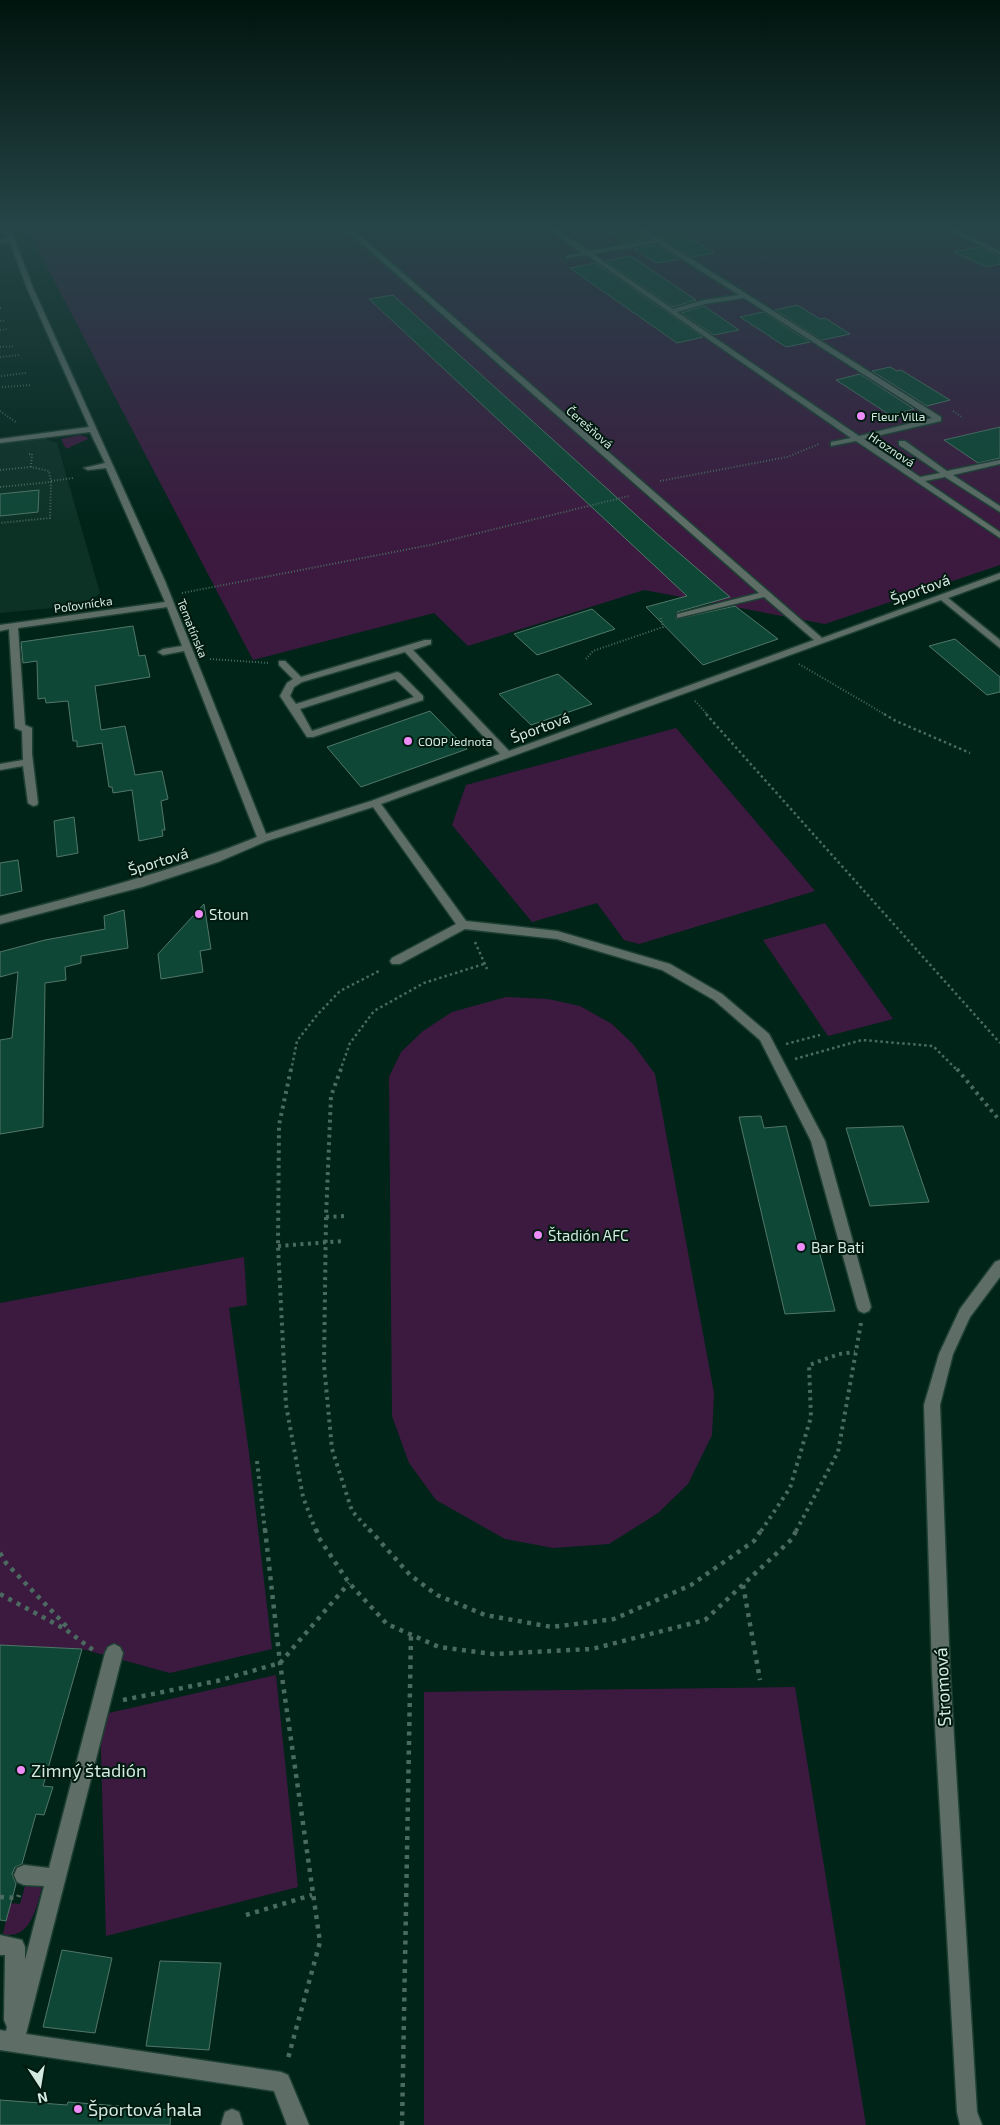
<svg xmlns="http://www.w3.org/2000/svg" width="1000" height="2125" font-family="'Exo 2',sans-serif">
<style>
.built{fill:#0c3226}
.green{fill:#3c1a40}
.building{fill:#0f4736;stroke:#517768}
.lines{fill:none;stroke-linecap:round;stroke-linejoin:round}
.minor-casing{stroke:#1e4034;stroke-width:3}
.path-far3{stroke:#4c6b60;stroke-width:2;stroke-dasharray:1 2;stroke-linecap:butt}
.path-far2{stroke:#4c6b60;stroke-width:2.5;stroke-dasharray:2.5 3;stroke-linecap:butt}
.path-far1{stroke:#4c6b60;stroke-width:4;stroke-dasharray:3 4.5;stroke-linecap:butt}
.path{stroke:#4c6b60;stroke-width:4.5;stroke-dasharray:4 5.5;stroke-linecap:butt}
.minor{fill:#5e6e67;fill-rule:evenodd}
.poi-dot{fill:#ed8cf9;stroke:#001a10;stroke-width:2}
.labels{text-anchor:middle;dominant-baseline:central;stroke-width:4;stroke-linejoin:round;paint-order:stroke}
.far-poi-label{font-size:12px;fill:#d4e9e0;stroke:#001a10;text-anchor:start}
.far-street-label{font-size:12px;fill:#d4e9e0;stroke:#001a10}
.street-label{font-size:15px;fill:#d4e9e0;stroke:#001a10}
.poi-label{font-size:15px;fill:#d4e9e0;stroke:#001a10;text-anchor:start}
.near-street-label{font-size:18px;fill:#d4e9e0;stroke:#001a10}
.near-poi-label{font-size:18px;fill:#d4e9e0;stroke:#001a10;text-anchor:start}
</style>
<rect width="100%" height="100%" fill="#002418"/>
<path class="built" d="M42,438L57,443L100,593L85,605L0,613V444Z"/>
<path class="green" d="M26,227H1000V565L825,624L644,590L468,646L434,613L253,660Z
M80,435L87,437L88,439L66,449L61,439Z
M676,728L815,891L639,944L624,940L597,903L532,922L452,825L466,785Z
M825,923L893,1019L828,1036L763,940Z
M506,997L548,999L580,1006L612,1024L633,1044L655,1074L714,1393L712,1435L688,1484L658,1513L609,1544L553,1548L505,1539L436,1500L409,1463L392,1416L389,1077L401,1052L423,1031L452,1012Z
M244,1257L247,1305L229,1308L249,1453L272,1649L170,1673L82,1649L0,1645V1303Z
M276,1675L298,1887L106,1936L100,1715Z
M795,1687L866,2125H424V1692Z
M27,1879L44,1880C37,1902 33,1941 3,1934L10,1903L20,1904Z"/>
<path class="building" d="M601,227H631L647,239L625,243Z
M645,227H673L714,253L692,257Z
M657,245L679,259L657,263L634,249Z
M979,247L1000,257V264L986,267L954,252Z
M631,256L696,300L673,307L606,261Z
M595,263L703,337L677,343L570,268Z
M393,295L656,533L730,597L677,612L676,619L735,606L778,639L703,665L646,607L687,596L369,299Z
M797,305L820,319L825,318L850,334L822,340L775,310Z
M704,306L739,330L714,335L681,313Z
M763,312L810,342L786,347L740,317Z
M890,367L897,371L901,370L950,400L927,406L872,371Z
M860,374L914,409L890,415L836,380Z
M1000,427V458L978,463L944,440Z
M39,490L38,512L0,516V494Z
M592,609L615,629L537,655L514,634Z
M133,626L139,656L145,655L150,677L95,686L101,730L125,726L135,775L162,771L168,799L161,801L165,830H162L163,836L139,841L132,790L113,793L112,787H109L102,743L77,747V741H73L68,701L46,703L45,698L38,699L37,661L23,663L21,642Z
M955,639L1000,677V692L987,695L929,646Z
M558,674L592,704L531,725L499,694Z
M430,711L467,749L361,787L327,747Z
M74,817L78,853L57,857L54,821Z
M18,860L22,891L0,896V863Z
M204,904L211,949L200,951L203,972L161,979L158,954Z
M124,910L128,948L81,956V963L65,967L66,980L45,983L43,1127L0,1134V1040L12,1038L18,972L0,977V952L45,940L105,929L104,916Z
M761,1116L764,1128L786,1126L835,1311L785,1314L739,1117Z
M903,1126L929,1202L870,1206L846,1128Z
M0,1645L82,1649L43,1786L53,1787L44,1815L36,1814L22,1864L15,1867L12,1874L16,1884L6,1921L0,1920Z
M62,1950L112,1958L95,2033L43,2027Z
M160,1961L221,1963L209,2050L146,2046Z
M0,2100L67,2105L68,2102L171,2110L170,2125H0Z"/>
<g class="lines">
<defs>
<path id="minor" d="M4,227H10L33,288L165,581L266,834L371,801L500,754L405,652L302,682L294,687L290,696L296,704L397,672L400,673L423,696V700L313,737H307L280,696L287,683L293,679L279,665V661H285L301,677L425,640H431V644L413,650L509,751L814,640L764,597L677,618V614L759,593L343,227H350L822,638L1000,573V579L948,598L1000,640V648L941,600L381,804L466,921L557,931L670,964L722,994L769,1034L825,1141L871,1307L869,1311L864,1313L859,1311L857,1307L811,1141L760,1040L714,1000L662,970L557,939L465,929L400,964H392L390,961L392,958L456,924L373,807L267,841L218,862L142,887L0,924V916C87,893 173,871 257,837L184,651L163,655L158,652L163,649L182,646L167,607L18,628L25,725L32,728V754L38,803L37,805L33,806L28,803L23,766L0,770V764L23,760L22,731L15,728L9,629L0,631V625L165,602L106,468L88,470L84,468L105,463L90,432L0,443V439L89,427L27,288L10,242L0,244V240L9,239ZM395,679L414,697L312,731L300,709Z
M546,227H553L589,251L652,240L633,227H641L941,417V421L864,439L920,477L940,473L899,445V441H905L947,471L1000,460V464L953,475L1000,506V512L945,477L925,481L1000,532V538L856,441L831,446V442L851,438L587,255L566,258V256L582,253ZM657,243L739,295L704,300L673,309L593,254ZM744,298L932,418L859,436L677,312L705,304Z
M943,227H951L1000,251V255Z
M1000,1260V1277L970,1317L953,1354L940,1405L950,1672L977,2112L982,2125H960L957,2112L932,1672L924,1405L939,1354L960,1309L995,1262Z
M114,1644L120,1647L123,1653L26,2034L281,2072L288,2075L309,2125H287L274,2091L0,2050V2030L6,2031L7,2027L4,2020L5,1955H0V1935L22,1940L25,1947V1960L44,1886L24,1885L17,1882L14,1875L17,1868L24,1865L49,1868L105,1653L108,1647Z
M232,2109L239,2112L243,2125H221L225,2112Z"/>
</defs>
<use href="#minor" class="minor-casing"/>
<path class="path-far3" d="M0,308H2
M0,321L6,320
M0,330L9,329
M0,347L15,346
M0,357L19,355
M1,376L26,373
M2,387L31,385
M0,411L17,423
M953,411L963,418
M29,454H32L31,467
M0,470L31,467L49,471L51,482
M51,481L73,478
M660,481L787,457L819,444
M0,487L51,482L50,518L0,523
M182,593L430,545L629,496
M210,659L269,663
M586,659L593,651L663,627L660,616
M799,664L886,715
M695,701L708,715"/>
<path class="path-far2" d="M706,714L1000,1043
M884,714L896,721L970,753
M475,942L487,969
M786,1044L820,1035
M795,1059L862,1040L933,1046L958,1071
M291,1071L297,1041L317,1015L340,991L381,970
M340,1071L350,1043L374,1011L424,983L484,964"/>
<path class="path-far1" d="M291,1069L279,1125L278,1246L286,1405L303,1497L316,1531
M341,1069L331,1096L326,1217L324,1365L332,1449L352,1511L370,1531
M957,1069L1000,1121
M326,1217L346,1216
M278,1246L344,1241
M257,1461L265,1531
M761,1531L790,1488L811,1417L809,1365L839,1354L855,1352
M796,1531L838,1452L861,1323"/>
<path class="path" d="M265,1529L280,1663L320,1942L287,2062
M316,1529L319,1538L349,1583L387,1624L439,1647L493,1654L592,1649L705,1620L792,1539L797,1529
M369,1529L410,1575L437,1595L485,1615L552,1627L614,1619L691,1585L754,1541L762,1529
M0,1553L6,1563L70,1630
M743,1585L760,1680
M0,1594L65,1629L93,1650
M123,1700L217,1681L280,1663L349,1583
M0,1897L18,1898L19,1895
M246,1915L312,1895
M402,2125L411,1634"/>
<use href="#minor" class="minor"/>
</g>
<linearGradient id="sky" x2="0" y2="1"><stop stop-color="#00140d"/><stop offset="0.43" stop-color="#264548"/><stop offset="1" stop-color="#264548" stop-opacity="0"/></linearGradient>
<rect width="1000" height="525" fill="url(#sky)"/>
<g class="poi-dot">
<circle cx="861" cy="416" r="5"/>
<circle cx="408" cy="741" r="5"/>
<circle cx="199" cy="914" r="5"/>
<circle cx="538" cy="1235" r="5"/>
<circle cx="801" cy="1247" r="5"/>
<circle cx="21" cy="1770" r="5"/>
<circle cx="78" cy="2109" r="5"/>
</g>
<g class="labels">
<g class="far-poi-label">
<text x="871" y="416">Fleur Villa</text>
<text x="418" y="741">COOP Jednota</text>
</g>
<g class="far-street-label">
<text transform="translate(590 427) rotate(41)">Čerešňová</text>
<text transform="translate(892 449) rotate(34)">Hroznová</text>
<text transform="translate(83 604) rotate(-8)">Poľovnícka</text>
<text transform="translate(193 628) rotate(68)">Tematínska</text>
</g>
<g class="street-label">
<text transform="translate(920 589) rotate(-20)">Športová</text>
<text transform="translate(540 727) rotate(-20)">Športová</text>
<text transform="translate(158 861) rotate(-17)">Športová</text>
</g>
<g class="poi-label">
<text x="209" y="914">Stoun</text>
<text x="548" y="1235">Štadión AFC</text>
<text x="811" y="1247">Bar Bati</text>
</g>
<g class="near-street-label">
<text transform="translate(942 1687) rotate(-93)">Stromová</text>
</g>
<g class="near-poi-label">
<text x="31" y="1770">Zimný štadión</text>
<text x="88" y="2109">Športová hala</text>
</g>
</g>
<g transform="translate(40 2085) rotate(168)" stroke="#001a10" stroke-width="4" paint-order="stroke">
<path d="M0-4L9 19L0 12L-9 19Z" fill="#d4e9e0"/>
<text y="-8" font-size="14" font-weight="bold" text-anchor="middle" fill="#d4e9e0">N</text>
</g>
</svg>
